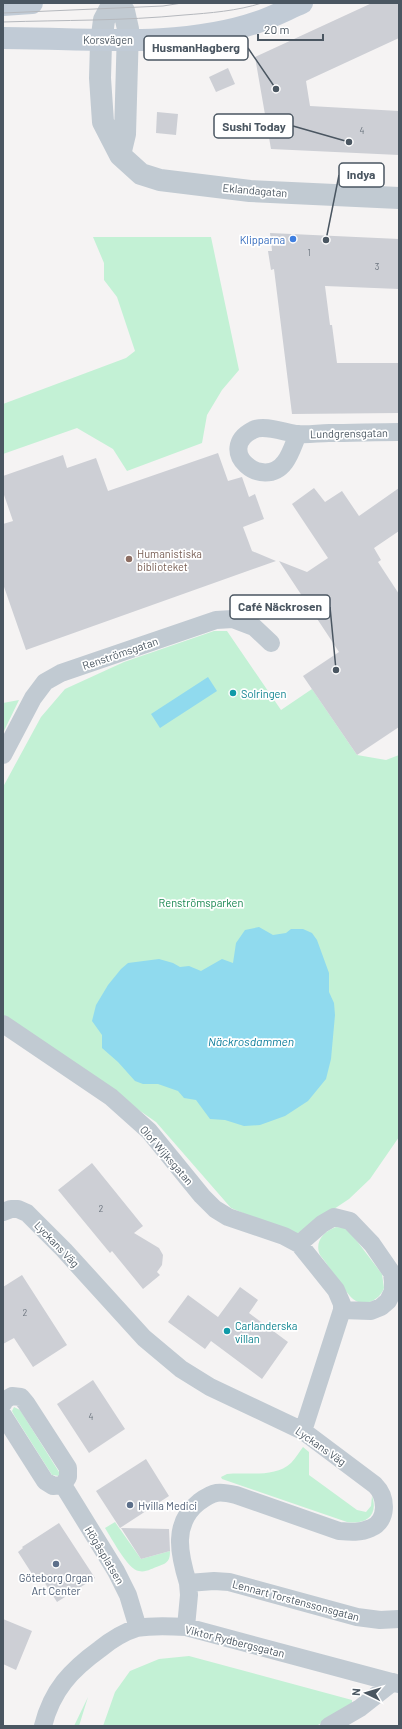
<svg xmlns="http://www.w3.org/2000/svg" width="402" height="1729" font-family="Barlow,sans-serif">
<style>
.green{fill:#c3f1d5}
.water{fill:#90daee}
.building{fill:#cdcfd5}
.lines{fill:none;stroke-linecap:round;stroke-linejoin:round}
.minor{stroke:#c1cad2;stroke-width:18}
.tertiary{stroke:#c1cad2;stroke-width:22}
.secondary{stroke:#c1cbd6;stroke-width:22}
.tram{stroke:#b5b8bd;stroke-width:1}
.shop-dot{fill:#3f7fe0;stroke:#fff;stroke-width:1.5}
.education-dot{fill:#8d6e63;stroke:#fff;stroke-width:1.5}
.culture-dot{fill:#0f9aa8;stroke:#fff;stroke-width:1.5}
.service-dot{fill:#5c6f8a;stroke:#fff;stroke-width:1.5}
.labels{text-anchor:middle;dominant-baseline:central;stroke-width:3.5;stroke-linejoin:round;paint-order:stroke}
.number-label{font-size:9px;fill:#6b747e}
.street-label{font-size:11px;fill:#4a5661;stroke:#fff}
.shop-label{font-size:11px;fill:#366cbe;stroke:#fff;text-anchor:end}
.education-label{font-size:11px;fill:#785e54;stroke:#fff;text-anchor:start}
.culture-label{font-size:11px;fill:#0d838f;stroke:#fff;text-anchor:start}
.park-label{font-size:11px;fill:#17864f;stroke:#fff}
.service-label{font-size:11px;fill:#4e5e75;stroke:#fff;text-anchor:start}
.water-label{font-size:12px;font-style:italic;fill:#0c7c9b;stroke:#fff}
.leader{fill:none;stroke:#4a5661;stroke-width:1.5}
.callout-dot{fill:#4a5661;stroke:#fff;stroke-width:1.5}
.callout{fill:#fff;stroke:#4a5661;stroke-width:1.5}
.callout-label{font-size:12px;text-anchor:middle;font-weight:bold;fill:#4a5661}
</style>
<rect width="100%" height="100%" fill="#f5f3f3"/>
<path class="green" d="M93,237H211L239,370L222,390L207,415L202,443L127,471L113,449L77,428L3,454V404L126,358L135,351L117,297L104,280V263Z
M214,631H227L281,710L312,689L357,755L386,760L399,755V1137L370,1179L349,1199L295,1235L231,1208L156,1122L3,1016V787L41,717L65,689L124,662Z
M19,700L3,733V703Z
M336,1227L347,1228L382,1274L384,1288C380,1300 364,1308 353,1299C344,1291 329,1266 320,1255C314,1242 324,1231 336,1227Z
M14,1407L20,1410L59,1472V1476L52,1475L14,1415L12,1411Z
M303,1447L309,1452V1475L357,1510L366,1512L371,1506L372,1496C379,1516 365,1525 347,1522L222,1479L221,1477L227,1474C248,1472 275,1478 291,1463C296,1458 299,1452 303,1447Z
M115,1522L141,1559L170,1551C170,1560 168,1563 159,1566C153,1568 145,1573 139,1571C128,1570 111,1537 105,1528Z
M189,1656L352,1700V1706L316,1726H103L115,1692L130,1671L159,1659Z
M88,1697L79,1726H74Z"/>
<path class="water" d="M208,677L217,691L160,728L151,714Z
M259,927L273,935L286,933L291,929H303L312,933L317,940L329,973V992L334,1003L335,1015L331,1059L326,1079L308,1101L285,1116L260,1125L244,1126L225,1120L210,1119L196,1100L184,1098L178,1091L158,1084H143L135,1081L118,1062L102,1048V1035L92,1021L96,1005L108,985L121,969L128,963L159,959L173,963L180,967L189,966L201,971L222,959L233,963L236,943L245,930Z"/>
<path class="building" d="M372,3H399V38L306,81L310,106L399,111V155L271,149L255,57Z
M228,68L235,84L216,92L209,77Z
M157,112L178,114L176,135L156,133Z
M270,233L399,239V289L325,286L330,325H332L337,363H399V413L292,414L274,269L271,270L268,251H272Z
M218,453L228,481L242,477L249,497L255,494L264,519L243,527L252,551L276,561L26,650L3,584V524L13,521L3,492V476L63,455L67,468L96,458L108,491Z
M314,488L325,502L342,491L359,516L399,488V531L374,548L381,560L378,562L399,594V727L357,755L303,676L339,652L279,561L307,572L328,558L292,504Z
M92,1163L143,1226L134,1233L159,1248L163,1255L162,1265L157,1272L160,1275L143,1289L112,1251L110,1253L58,1190Z
M22,1275L67,1345L33,1367L14,1338L3,1344V1287Z
M240,1287L258,1300L249,1313L288,1342L262,1379L211,1341L205,1349L168,1322L188,1295L218,1317Z
M93,1380L125,1429L89,1453L57,1404Z
M146,1459L169,1496L120,1528L96,1491Z
M59,1523L95,1578L57,1602L41,1577L36,1580L18,1552L23,1548L22,1547Z
M121,1528L169,1529L170,1551L141,1559Z
M3,1619L32,1631L16,1670L3,1664Z"/>
<g class="lines">
<path class="minor" d="M298,434C294,443 291,454 285,462C263,492 214,450 253,430C264,424 286,433 298,434C308,435 319,433 329,433C352,433 376,432 399,432
M3,755L33,698L45,682L61,673L216,620L233,619L254,627L271,643
M3,1024L111,1097L149,1131L202,1196L215,1209L228,1217L284,1236L299,1244L336,1290L342,1304V1310L303,1431
M3,1212L11,1209H18L27,1213L64,1250L144,1338L181,1369L210,1387L303,1431L375,1485C387,1497 388,1521 371,1528C360,1533 350,1532 339,1531L236,1495C219,1491 214,1491 199,1502C172,1523 179,1554 188,1583
M299,1244L322,1224L334,1217L350,1221L372,1244L392,1273L393,1282V1291L388,1301L381,1307L371,1311L342,1310
M3,1404L5,1400L12,1396L21,1397L26,1403L68,1468V1477L63,1485
M3,1415L45,1481L53,1486L63,1485
M63,1485L116,1571L128,1595L138,1628
M186,1627L189,1595L188,1583L214,1581L229,1582L357,1617L380,1620L399,1619
M43,1726C52,1690 71,1670 100,1649C111,1640 124,1632 137,1628C153,1625 170,1626 186,1627L399,1684
M329,1726L360,1708L393,1682"/>
<path class="tertiary" d="M113,3L104,20L101,43L100,78L103,122L120,155L141,174L160,180L250,191L399,198
M117,3L124,11L128,29L125,134L120,155"/>
<path class="secondary" d="M3,5L32,3
M3,38C84,38 180,49 258,22C273,17 288,9 302,3"/>
<path class="tram" d="M3,13L163,6L182,3
M3,22C63,20 123,21 184,15C210,13 237,11 262,3"/>
</g>
<circle class="shop-dot" cx="293" cy="239" r="4"/>
<circle class="education-dot" cx="129" cy="559" r="4"/>
<g class="culture-dot">
<circle cx="233" cy="693" r="4"/>
<circle cx="227" cy="1331" r="4"/>
</g>
<g class="service-dot">
<circle cx="130" cy="1505" r="4"/>
<circle cx="56" cy="1564" r="4"/>
</g>
<g class="labels">
<g class="number-label">
<text x="362" y="130">4</text>
<text x="309" y="252">1</text>
<text x="377" y="266">3</text>
<text x="101" y="1208">2</text>
<text x="25" y="1312">2</text>
<text x="91" y="1416">4</text>
</g>
<g class="street-label">
<text x="108" y="39">Korsvägen</text>
<text transform="translate(255 190) rotate(5)">Eklandagatan</text>
<text transform="translate(349 433) rotate(-1)">Lundgrensgatan</text>
<text transform="translate(120 653) rotate(-19)">Renströmsgatan</text>
<text transform="translate(167 1155) rotate(49)">Olof Wijksgatan</text>
<text transform="translate(57 1244) rotate(46)">Lyckans Väg</text>
<text transform="translate(321 1446) rotate(35)">Lyckans Väg</text>
<text transform="translate(105 1555) rotate(59)">Högåsplatsen</text>
<text transform="translate(296 1600) rotate(15)">Lennart Torstenssonsgatan</text>
<text transform="translate(235 1641) rotate(14)">Viktor Rydbergsgatan</text>
</g>
<g class="shop-label">
<text x="285" y="239">Klipparna</text>
</g>
<g class="education-label">
<text x="137" y="553">Humanistiska<tspan x="137" dy="13">biblioteket</tspan></text>
</g>
<g class="culture-label">
<text x="241" y="693">Solringen</text>
<text x="235" y="1325">Carlanderska<tspan x="235" dy="13">villan</tspan></text>
</g>
<g class="park-label">
<text x="201" y="902">Renströmsparken</text>
</g>
<g class="service-label">
<text x="138" y="1505">Hvilla Medici</text>
<text x="56" y="1577" text-anchor="middle">Göteborg Organ<tspan x="56" dy="13">Art Center</tspan></text>
</g>
<g class="water-label">
<text x="251" y="1041">Näckrosdammen</text>
</g>
</g>
<path class="leader" d="M276 89L248 48M349 142L293 126M326 240L339 175M336 670L330 607"/>
<g class="callout-dot">
<circle cx="276" cy="89" r="4"/>
<circle cx="349" cy="142" r="4"/>
<circle cx="326" cy="240" r="4"/>
<circle cx="336" cy="670" r="4"/>
</g>
<g class="callout">
<rect x="144" y="36" width="104" height="24" rx="4"/>
<rect x="214" y="114" width="79" height="24" rx="4"/>
<rect x="339" y="163" width="45" height="24" rx="4"/>
<rect x="230" y="595" width="100" height="24" rx="4"/>
</g>
<g class="callout-label">
<text x="196" y="52">HusmanHagberg</text>
<text x="254" y="131">Sushi Today</text>
<text x="361" y="179">Indya</text>
<text x="280" y="611">Café Näckrosen</text>
</g>
<rect width="402" height="1729" fill="none" stroke="#4a5661" stroke-width="8"/>
<g transform="translate(366 1693) rotate(275)" stroke="#ffffff" stroke-width="3" paint-order="stroke">
<path d="M0-3L7 15L0 10L-7 15Z" fill="#4a5661"/>
<text y="-6" font-size="11" font-weight="bold" text-anchor="middle" fill="#4a5661">N</text>
</g>
<path d="M258 34v6h65v-6" fill="none" stroke="#4a5661" stroke-width="2"/>
<text x="264" y="34" font-size="12" fill="#4a5661" stroke="#ffffff" stroke-width="3" paint-order="stroke">20 m</text>
</svg>
